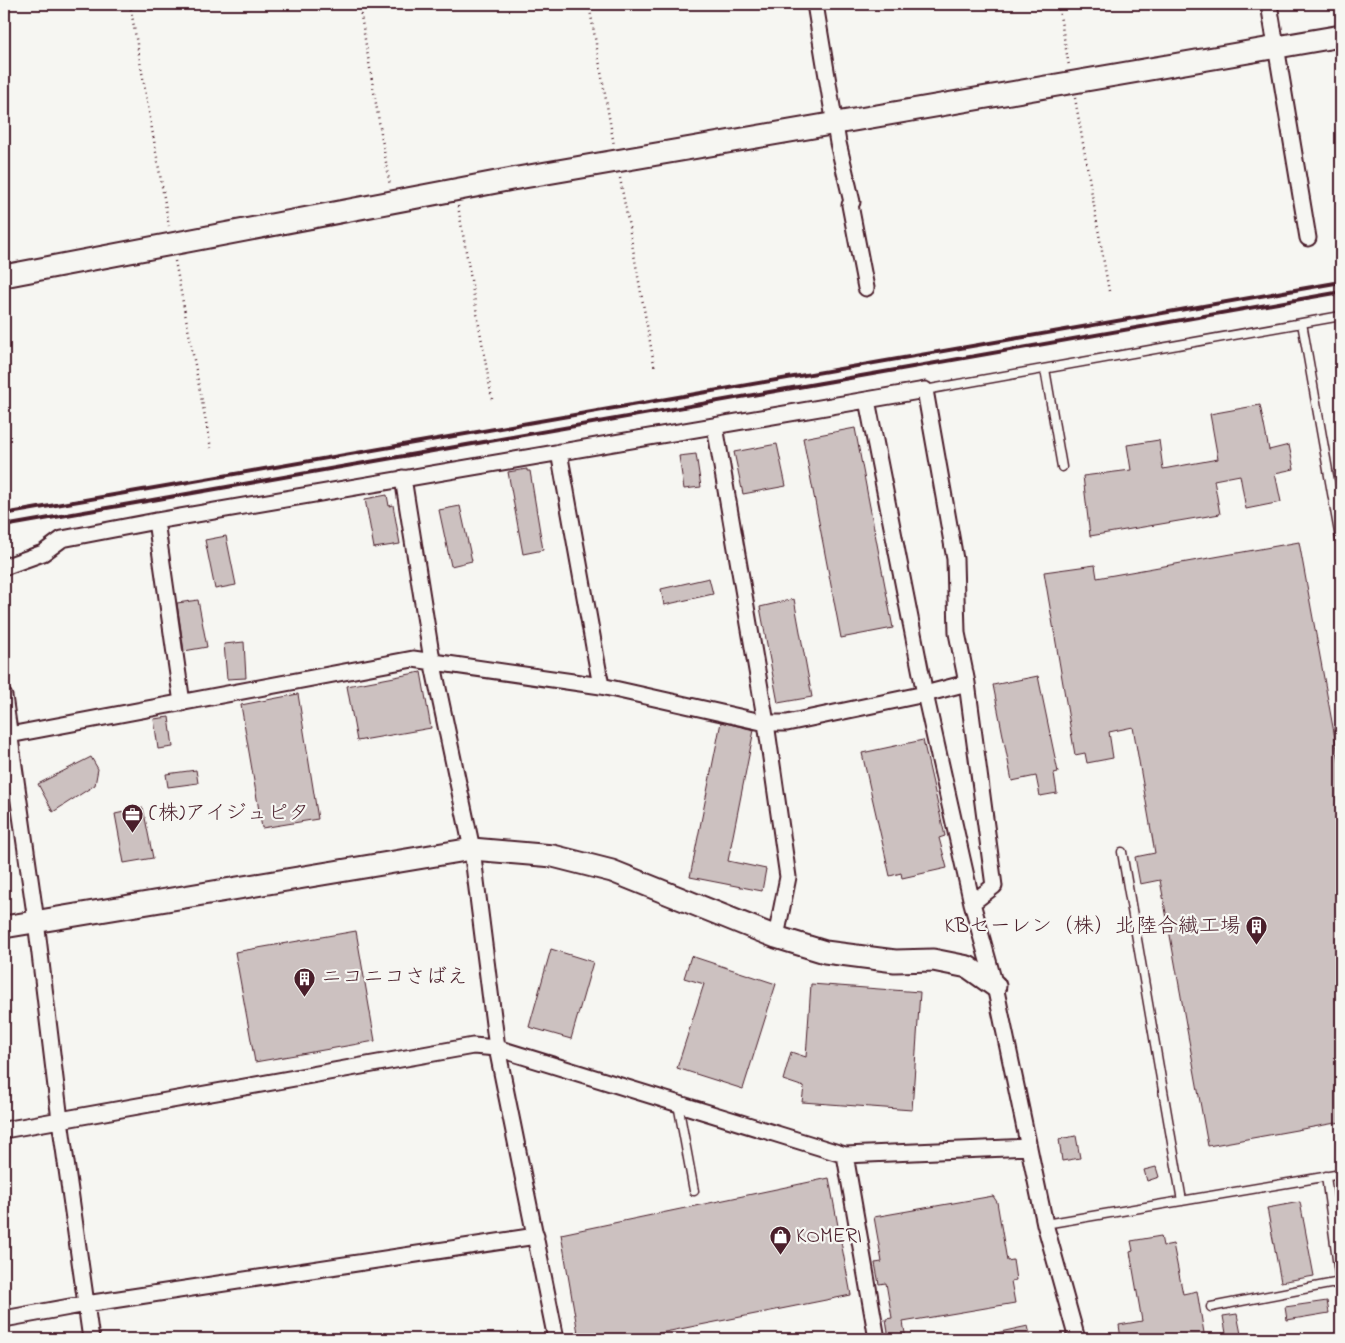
<svg xmlns="http://www.w3.org/2000/svg" width="1345" height="1343" font-family="'Indie Flower','Klee One',sans-serif">
<style>
.building{fill:#ccc1c0;stroke:#4a1f2b}
.lines{fill:none;stroke-linecap:round;stroke-linejoin:round}
.lane-casing{stroke:#4a1f2b;stroke-width:11}
.street-casing{stroke:#4a1f2b;stroke-width:19}
.secondary-casing{stroke:#4a1f2b;stroke-width:25}
.path{stroke:#4a1f2b;stroke-width:2.5;stroke-dasharray:1 4;stroke-linecap:butt}
.lane{stroke:#f6f6f2;stroke-width:8}
.street{stroke:#f6f6f2;stroke-width:15}
.secondary{stroke:#f6f6f2;stroke-width:21}
.rail{stroke:#4a1f2b;stroke-width:4}
.labels{text-anchor:middle;dominant-baseline:central;stroke-width:4.5;stroke-linejoin:round;paint-order:stroke}
.poi-label{font-size:21px;fill:#4a1f2b;stroke:#f6f6f2;text-anchor:start}
</style>
<rect width="100%" height="100%" fill="#f6f6f2"/>
<filter id="ink" filterUnits="userSpaceOnUse"><feTurbulence type="fractalNoise" baseFrequency=".02" numOctaves="2"/><feDisplacementMap in="SourceGraphic" scale="10" xChannelSelector="R" yChannelSelector="G"/><feConvolveMatrix kernelMatrix="1 2 1 2 8 2 1 2 1" color-interpolation-filters="sRGB"/></filter>
<g filter="url(#ink)">
<path class="building" d="M1260,405L1269,450L1289,445L1294,469L1275,473L1281,502L1246,509L1240,475L1214,480L1220,514L1090,536L1083,476L1131,470L1127,445L1159,440L1163,469L1218,459L1210,414Z
M855,428L893,628L841,638L803,438Z
M777,444L786,486L743,494L734,452Z
M696,454L701,487L684,489L679,456Z
M527,469V471H530L543,550L523,554L508,472Z
M387,495L389,506L393,505L400,544L374,548L365,499Z
M460,506L472,561L451,566L439,510Z
M226,536L236,585L215,589L205,540Z
M1299,542L1341,771V1122L1208,1146L1160,880L1140,884L1135,857L1155,853L1133,727L1109,732L1113,758L1087,763L1085,753L1075,755L1044,572L1095,565L1097,578Z
M709,578L713,594L664,605L661,589Z
M794,599L812,697L778,703L760,607Z
M198,600L207,647L184,651L177,603Z
M244,642L246,678L227,679L224,644Z
M421,672L431,728L357,741L347,686Z
M1038,676L1058,772L1054,773L1057,793L1040,796L1036,776L1012,781L993,685Z
M298,694L318,819L262,828L241,705Z
M169,717L173,747L158,749L154,719Z
M721,722L754,730L728,861L766,869L762,891L690,877Z
M923,740L945,836L939,838L947,868L902,878L901,873L890,876L862,753Z
M91,757L98,769L95,785L53,812L38,784Z
M196,770L198,783L168,787L166,774Z
M143,808L153,858L124,863L115,814Z
M356,931L375,1041L255,1062L235,952Z
M551,949L593,962L571,1039L529,1027Z
M691,956L776,984L743,1089L677,1068L704,984L684,978Z
M811,984L920,992L912,1110L802,1102L804,1087L783,1080L791,1052L806,1057Z
M1076,1136L1080,1158L1062,1161L1059,1139Z
M1156,1167L1159,1177L1147,1181L1144,1170Z
M829,1178L851,1295L630,1339H579L561,1234Z
M993,1196L997,1202L1007,1261L1013,1260L1016,1280L1011,1281L1015,1303L903,1322L906,1339H889L886,1319L892,1318L886,1283L879,1284L875,1263L882,1262L874,1217Z
M1300,1202L1314,1276L1281,1282L1267,1208Z
M1161,1236L1163,1246L1173,1244L1183,1294L1197,1291L1205,1339H1121L1119,1325L1142,1321L1130,1252L1133,1251L1131,1241Z
M1327,1301L1329,1313L1287,1320L1285,1307Z
M1237,1314L1242,1339H1227L1223,1316Z
M1028,1326L1031,1339H992L991,1334Z"/>
<g class="lines">
<defs>
<path id="lane" d="M1302,323L1341,544
M1045,369L1062,467
M925,390L1341,316
M1122,852L1182,1201
M678,1104L694,1191
M1045,1224L1341,1174
M1211,1307L1340,1282L1326,1176"/>
<path id="street" d="M815,4L838,143L852,202L850,205L866,288
M1269,4L1308,238
M867,400L925,694L972,903L995,986L1045,1224L1077,1339
M715,426L766,723L788,877L776,937
M559,452L601,686
M403,478L432,660L472,849L497,1048L556,1339
M156,521L182,703
M4,567L43,553L62,539L156,521L925,390L955,559L957,633L967,683L994,886L972,903
M4,696L36,921L60,1120L91,1339
M4,736L413,659L601,686L766,723H787L925,694L967,683
M4,1130L473,1046L497,1048L845,1155L1029,1147
M845,1155L877,1339
M4,1319L86,1304L536,1236"/>
<path id="secondary" d="M4,276L512,179L1341,36
M4,927L472,849L553,856L612,871L776,937L825,952L895,961L933,960L968,967L995,986"/>
</defs>
<use href="#lane" class="lane-casing"/>
<use href="#street" class="street-casing"/>
<use href="#secondary" class="secondary-casing"/>
<path class="path" d="M130,4L169,226
M359,4L390,186
M589,4L614,145
M1058,4L1069,66
M1075,98L1109,291
M620,178L655,369
M458,206L492,399
M175,261L211,448
M1326,1339L1341,1331"/>
<use href="#lane" class="lane"/>
<use href="#street" class="street"/>
<use href="#secondary" class="secondary"/>
<path class="rail" d="M4,514L1341,282
M4,526L1341,292"/>
</g>
</g>
<defs>
<symbol id="office-pin" viewBox="-11 -11 22 30"><path d="M0 17L-7.5 6A9.5 9.5 0 1 1 7.5 6Z" fill="#4a1f2b" stroke="#f6f6f2"/><path d="M-6-3h4V-5.5h4V-3h4V5H-6ZM-1-4.5V-3h2v-1.5ZM-6 0V1H6V0Z" fill="#fff"/></symbol>
<symbol id="building-pin" viewBox="-11 -11 22 30"><path d="M0 17L-7.5 6A9.5 9.5 0 1 1 7.5 6Z" fill="#4a1f2b" stroke="#f6f6f2"/><path d="M-4-6H4V6H1V3H-1V6H-4ZM-2.5-4.3h1.7v1.8h-1.7ZM.8-4.3h1.7v1.8H.8ZM-2.5-1h1.7V.8h-1.7ZM.8-1h1.7V.8H.8Z" fill="#fff"/></symbol>
<symbol id="shop-pin" viewBox="-11 -11 22 30"><path d="M0 17L-7.5 6A9.5 9.5 0 1 1 7.5 6Z" fill="#4a1f2b" stroke="#f6f6f2"/><path d="M-5-2.5h2.3a2.7 3.5 0 0 1 5.4 0H5L5.5 6h-11ZM-1.5-2.5h3a1.5 2.3 0 0 0-3 0Z" fill="#fff"/></symbol>
</defs>
<g fill-rule="evenodd">
<use href="#office-pin" x="120" y="802" width="25" height="34"/>
<use href="#building-pin" x="1244" y="914" width="25" height="34"/>
<use href="#building-pin" x="292" y="966" width="25" height="34"/>
<use href="#shop-pin" x="768" y="1224" width="25" height="34"/>
</g>
<g class="labels">
<g class="poi-label">
<text x="149" y="814">(株)アイジュピタ</text>
<text x="1241" y="927" text-anchor="end">KBセーレン（株）北陸合繊工場</text>
<text x="321" y="978">ニコニコさばえ</text>
<text x="796" y="1237">KOMERI</text>
</g>
</g>
<rect width="1345" height="1343" fill="none" stroke="#f6f6f2" stroke-width="20"/>
<rect x="10" y="10" width="1325" height="1323" fill="none" stroke="#4a1f2b" stroke-width="2" filter="url(#ink)"/>
</svg>
